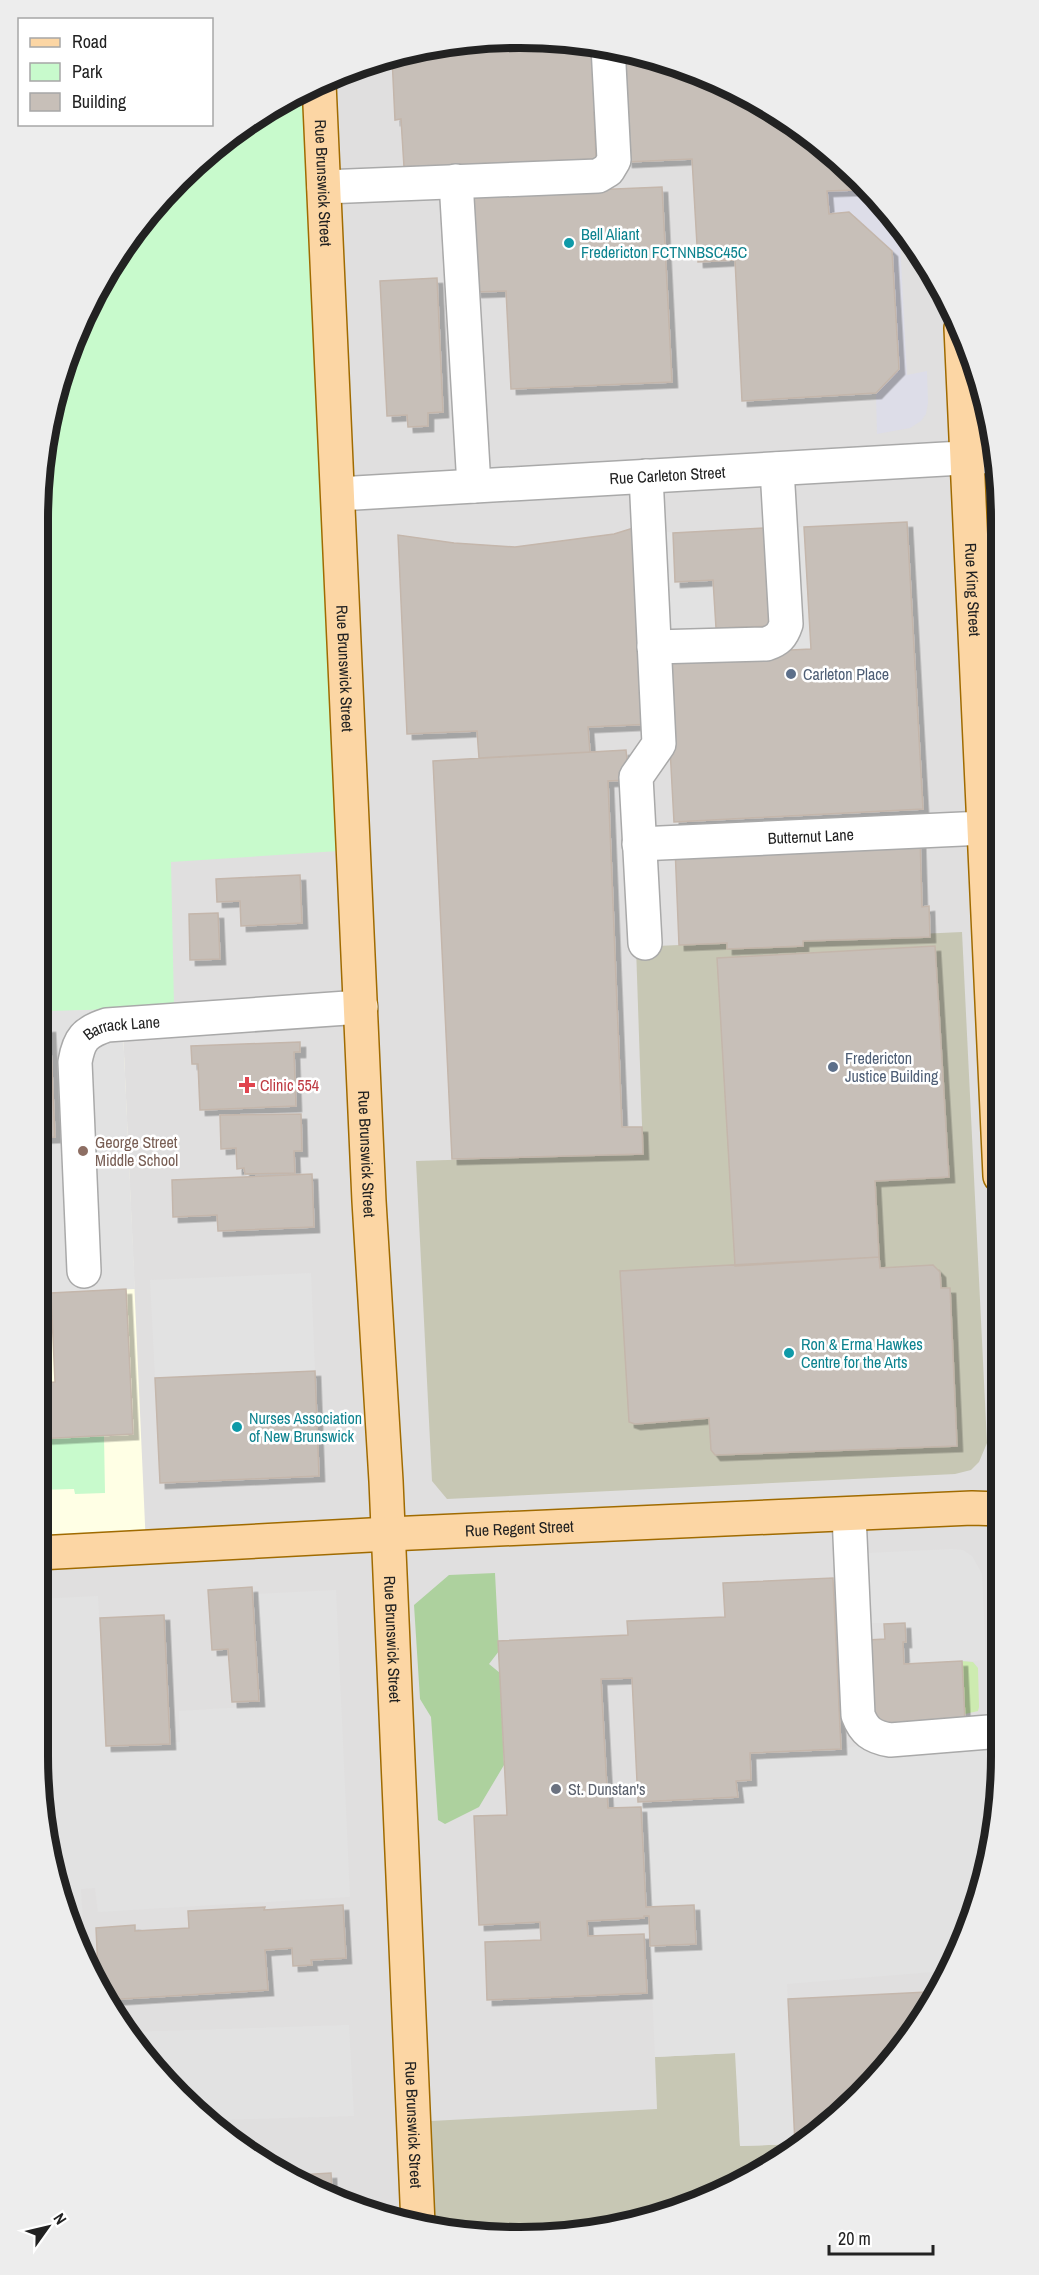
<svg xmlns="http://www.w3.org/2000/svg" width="1039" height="2275" font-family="'Archivo Narrow',sans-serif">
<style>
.residential{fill:#e0dfdf}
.education{fill:#ffffe5}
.construction{fill:#c7c7b4}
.grass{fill:#cdebb0}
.forest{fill:#add19e}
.park{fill:#c8facc}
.parking{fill:#e2e2e2}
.plaza{fill:#dddde8}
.building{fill:#c7bfb8;stroke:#c4b6ab;stroke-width:1.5;filter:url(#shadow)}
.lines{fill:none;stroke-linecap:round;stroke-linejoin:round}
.minor-casing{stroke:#a9a9a9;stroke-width:36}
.major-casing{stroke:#a06b00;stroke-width:36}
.minor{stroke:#fff;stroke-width:33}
.major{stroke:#fcd6a4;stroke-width:33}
.culture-dot{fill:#0f9aa8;stroke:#fff;stroke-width:2}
.service-dot{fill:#5c6f8a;stroke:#fff;stroke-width:2}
.health-dot{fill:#e0444e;stroke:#fff;stroke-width:2}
.education-dot{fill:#8d6e63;stroke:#fff;stroke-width:2}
.worship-dot{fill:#6b7280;stroke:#fff;stroke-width:2}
.labels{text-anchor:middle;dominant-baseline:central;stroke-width:5;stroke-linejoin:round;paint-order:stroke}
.street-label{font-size:16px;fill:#222;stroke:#fff}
.culture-label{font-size:16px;fill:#0d838f;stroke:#fff;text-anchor:start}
.service-label{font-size:16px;fill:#4e5e75;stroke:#fff;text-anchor:start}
.health-label{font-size:16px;fill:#be3a42;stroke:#fff;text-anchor:start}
.education-label{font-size:16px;fill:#785e54;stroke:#fff;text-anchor:start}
.worship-label{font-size:16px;fill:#5b616d;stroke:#fff;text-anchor:start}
.rim{fill:none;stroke:#222;stroke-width:8}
</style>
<defs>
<filter id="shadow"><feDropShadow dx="5.5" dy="5.5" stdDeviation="0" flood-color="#0004"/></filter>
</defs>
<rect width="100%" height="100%" fill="#f2efe9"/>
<path class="residential" d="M519,38L613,47L813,137L902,226L965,335L997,456L1001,1756L992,1850L965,1940L882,2074L760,2173L674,2212L583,2233L426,2228L279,2173L157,2073L102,1996L63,1911L38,1755V519L47,426L74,335L119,252L178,179L251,119L335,74L425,47Z"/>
<path class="education" d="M122,1009L146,1547L38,1553V1012Z"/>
<path class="construction" d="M962,932L987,1443L979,1462L971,1470L955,1474L447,1499L432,1481L416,1161L643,1154L636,947Z
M736,2053L740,2146L796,2144L760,2173L674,2212L583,2233L426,2228L413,2122L657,2109L655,2057Z"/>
<path class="grass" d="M962,1661L973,1662L978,1668L979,1707L978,1711L965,1714Z"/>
<path class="forest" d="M495,1573L499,1651L489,1664L500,1673L504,1765L479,1807L445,1824L438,1820L431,1717L420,1699L414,1605L449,1575Z"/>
<path class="park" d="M319,83L354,850L171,862L174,1007L38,1012V519L47,426L74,335L119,252L178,179L251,119Z
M104,1436L105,1493L75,1494L74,1489L38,1490V1439Z"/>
<path class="parking" d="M644,527L673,533L676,582L713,580L716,628L771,625L766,528L804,527L811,649L665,656Z
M122,1009L135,1289L51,1293L42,1254L38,1197V1138L55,1137L49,1011Z
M311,1273L315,1371L155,1378L150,1280Z
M952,1549L963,1550L972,1556L982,1574L986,1660L904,1664L903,1642H906L905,1623H871L867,1553Z
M336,1590L350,1897L98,1912L95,1888L81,1889L85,1958L63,1911L38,1756V1599L98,1596L106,1746L180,1742L179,1711L259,1706L256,1594Z
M990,1732L994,1830L992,1850L965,1940L945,1971L787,1984L796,2144L740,2146L735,2053L655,2057L650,1946L696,1944L694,1905L646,1907L641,1807L638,1802L737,1797L736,1781L751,1780L750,1753L841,1749L890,1740Z
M349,2025L354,2116L215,2120L157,2073L128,2032Z"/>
<path class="plaza" d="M855,184H860L899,223L907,375L927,371L928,403L926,414L921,421L910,428L877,434L876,393L899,369L892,251L849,212L829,214L827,191L855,190Z"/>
<path class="building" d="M519,38L598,45L601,111L594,112L596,159L404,167L401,119L395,120L392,57L425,47Z
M621,49L704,74L813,137L860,184H855V190L827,191L829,214L849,212L892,251L899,369L876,393L742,401L735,260L698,262L692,159L627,162Z
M662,187L672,382L511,389L506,291L476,292L471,195Z
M437,278L443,412L428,413V426L408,427L407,415L387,416L380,281Z
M907,522L923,809L674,822L665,656L811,649L804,527Z
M643,525L653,724L588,727L590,752L479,758L477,731L407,734L398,535L454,543L515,547L614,534Z
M766,528L771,626L716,628L713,580L675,582L673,533Z
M626,750L629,780L608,781L622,1127H642L643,1154L452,1159L433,761Z
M920,838L922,907L929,906L930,937L803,941V946L727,949V943L679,945L675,847Z
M300,875L302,923L241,926L240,901L217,902L216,879Z
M218,913L220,959L190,960L189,914Z
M935,946L949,1177L875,1181L879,1257L735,1266L717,958Z
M50,1027L55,1137L38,1138V1028Z
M300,1042V1052H294L296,1106L200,1110L198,1064H192L191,1046Z
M301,1114L302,1151H294L295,1173L245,1174L244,1168L237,1169L236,1148L221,1149L220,1115Z
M312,1174L314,1227L218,1231L217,1215L173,1217L172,1180Z
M38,1197L42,1254H38Z
M879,1257L880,1268L933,1265L940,1272L941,1288H950L957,1446L715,1455L711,1450L709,1418L635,1424L629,1422L620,1271Z
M126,1289L133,1434L38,1439V1383L55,1382L51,1293Z
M315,1371L319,1476L160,1483L155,1378Z
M833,1578L841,1749L750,1753L751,1780L736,1781L738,1797L638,1802L632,1678L601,1679L608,1808L641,1807L646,1907L694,1905L696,1944L650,1946L649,1916H644V1918L587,1921L588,1936L644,1934L647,1993L487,2000L485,1942L541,1940L540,1922L479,1925L474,1816L507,1815L498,1641L628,1635L627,1621L725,1617L723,1583Z
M252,1587L259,1701L232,1702L228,1649L212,1650L208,1590Z
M164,1615L170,1744L106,1746L100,1618Z
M905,1623L906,1642H903L904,1664L962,1661L965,1722L885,1726L872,1713L868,1640L885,1639L884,1624Z
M343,1905L346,1958L311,1960L312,1965L293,1966L292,1948L265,1950L268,1990L105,2000L99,1991L96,1928L135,1925V1931L189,1928L188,1911L265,1907L264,1910Z
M927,1992V2001L882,2074L795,2144L788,1999Z
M331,2173L332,2193L285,2175H297Z"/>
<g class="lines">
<defs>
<g id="minor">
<path d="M456,181L474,486"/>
<path d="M324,187L598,176L608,170L614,160L608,46"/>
<path id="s1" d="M338,494L997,456"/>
<path d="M654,647L766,644C778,640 782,636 786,624L777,469"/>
<path id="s2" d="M639,844L984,828"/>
<path d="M645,943L636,777L659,744L646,476"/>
<path id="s3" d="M84,1271L75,1062C79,1039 85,1032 107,1025L361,1007"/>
<path d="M849,1515L858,1715C864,1731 872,1737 890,1740L1001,1731"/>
</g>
<g id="major">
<path id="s4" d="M319,83L369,1201L386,1481L418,2225"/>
<path id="s5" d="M961,328L1000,1176"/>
<path id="s6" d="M38,1553L389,1534L972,1508L1001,1509"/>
</g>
</defs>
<use href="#minor" class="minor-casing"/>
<use href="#major" class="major-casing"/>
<use href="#minor" class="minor"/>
<use href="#major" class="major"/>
</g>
<g class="culture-dot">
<circle cx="569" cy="243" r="6"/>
<circle cx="789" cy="1353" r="6"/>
<circle cx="237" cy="1427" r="6"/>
</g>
<g class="service-dot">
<circle cx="791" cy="674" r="6"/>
<circle cx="833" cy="1067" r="6"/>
</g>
<path class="health-dot" d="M244 1076h6v6h6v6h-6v6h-6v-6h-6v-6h6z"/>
<circle class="education-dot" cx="83" cy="1151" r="6"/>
<circle class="worship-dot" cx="556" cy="1789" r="6"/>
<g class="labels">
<g class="street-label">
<text stroke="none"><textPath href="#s4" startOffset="100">Rue Brunswick Street</textPath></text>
<text stroke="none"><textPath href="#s1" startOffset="330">Rue Carleton Street</textPath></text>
<text stroke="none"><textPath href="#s5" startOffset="262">Rue King Street</textPath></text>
<text stroke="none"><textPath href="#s4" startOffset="586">Rue Brunswick Street</textPath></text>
<text stroke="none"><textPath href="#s2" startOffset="172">Butternut Lane</textPath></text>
<text stroke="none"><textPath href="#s3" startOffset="276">Barrack Lane</textPath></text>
<text stroke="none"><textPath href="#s4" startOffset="1072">Rue Brunswick Street</textPath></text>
<text stroke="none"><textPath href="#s6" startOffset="482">Rue Regent Street</textPath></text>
<text stroke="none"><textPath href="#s4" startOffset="1558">Rue Brunswick Street</textPath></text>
<text stroke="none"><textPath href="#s4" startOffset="2044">Rue Brunswick Street</textPath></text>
</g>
<g class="culture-label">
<text x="581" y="234">Bell Aliant<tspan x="581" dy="18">Fredericton FCTNNBSC45C</tspan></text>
<text x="801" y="1344">Ron &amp; Erma Hawkes<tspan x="801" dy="18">Centre for the Arts</tspan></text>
<text x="249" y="1418">Nurses Association<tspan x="249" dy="18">of New Brunswick</tspan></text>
</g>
<g class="service-label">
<text x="803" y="674">Carleton Place</text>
<text x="845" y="1058">Fredericton<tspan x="845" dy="18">Justice Building</tspan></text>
</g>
<g class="health-label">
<text x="260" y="1085">Clinic 554</text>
</g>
<g class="education-label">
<text x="95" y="1142">George Street<tspan x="95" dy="18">Middle School</tspan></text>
</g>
<g class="worship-label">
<text x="568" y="1789">St. Dunstan's</text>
</g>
</g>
<path d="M0 0H1039V2275H0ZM519 48H520A471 471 0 0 1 991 519V1756A471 471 0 0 1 520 2227H519A471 471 0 0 1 48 1756V519A471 471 0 0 1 519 48Z" fill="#ededed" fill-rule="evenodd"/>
<path class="rim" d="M519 48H520A471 471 0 0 1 991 519V1756A471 471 0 0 1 520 2227H519A471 471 0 0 1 48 1756V519A471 471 0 0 1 519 48Z"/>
<rect x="18" y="18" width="195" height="108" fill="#ffffff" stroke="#a7a7a7" stroke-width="1.5"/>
<rect x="30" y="38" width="30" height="9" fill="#fcd6a4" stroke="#a7a7a7" stroke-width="1.5"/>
<text x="72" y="48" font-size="18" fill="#222222">Road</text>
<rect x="30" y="63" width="30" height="18" fill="#c8facc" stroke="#a7a7a7" stroke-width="1.5"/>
<text x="72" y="78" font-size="18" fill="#222222">Park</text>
<rect x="30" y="93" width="30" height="18" fill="#c7bfb8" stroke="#a7a7a7" stroke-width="1.5"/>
<text x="72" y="108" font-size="18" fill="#222222">Building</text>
<g transform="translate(48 2227) rotate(56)" stroke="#ffffff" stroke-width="4.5" paint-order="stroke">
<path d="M0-4.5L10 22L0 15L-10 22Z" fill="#222222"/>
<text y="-9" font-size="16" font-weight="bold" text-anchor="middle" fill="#222222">N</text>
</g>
<path d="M829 2245v9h104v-9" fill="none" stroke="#222222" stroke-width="3"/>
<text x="838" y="2245" font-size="18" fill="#222222" stroke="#ffffff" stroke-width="4.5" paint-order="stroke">20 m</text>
</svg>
